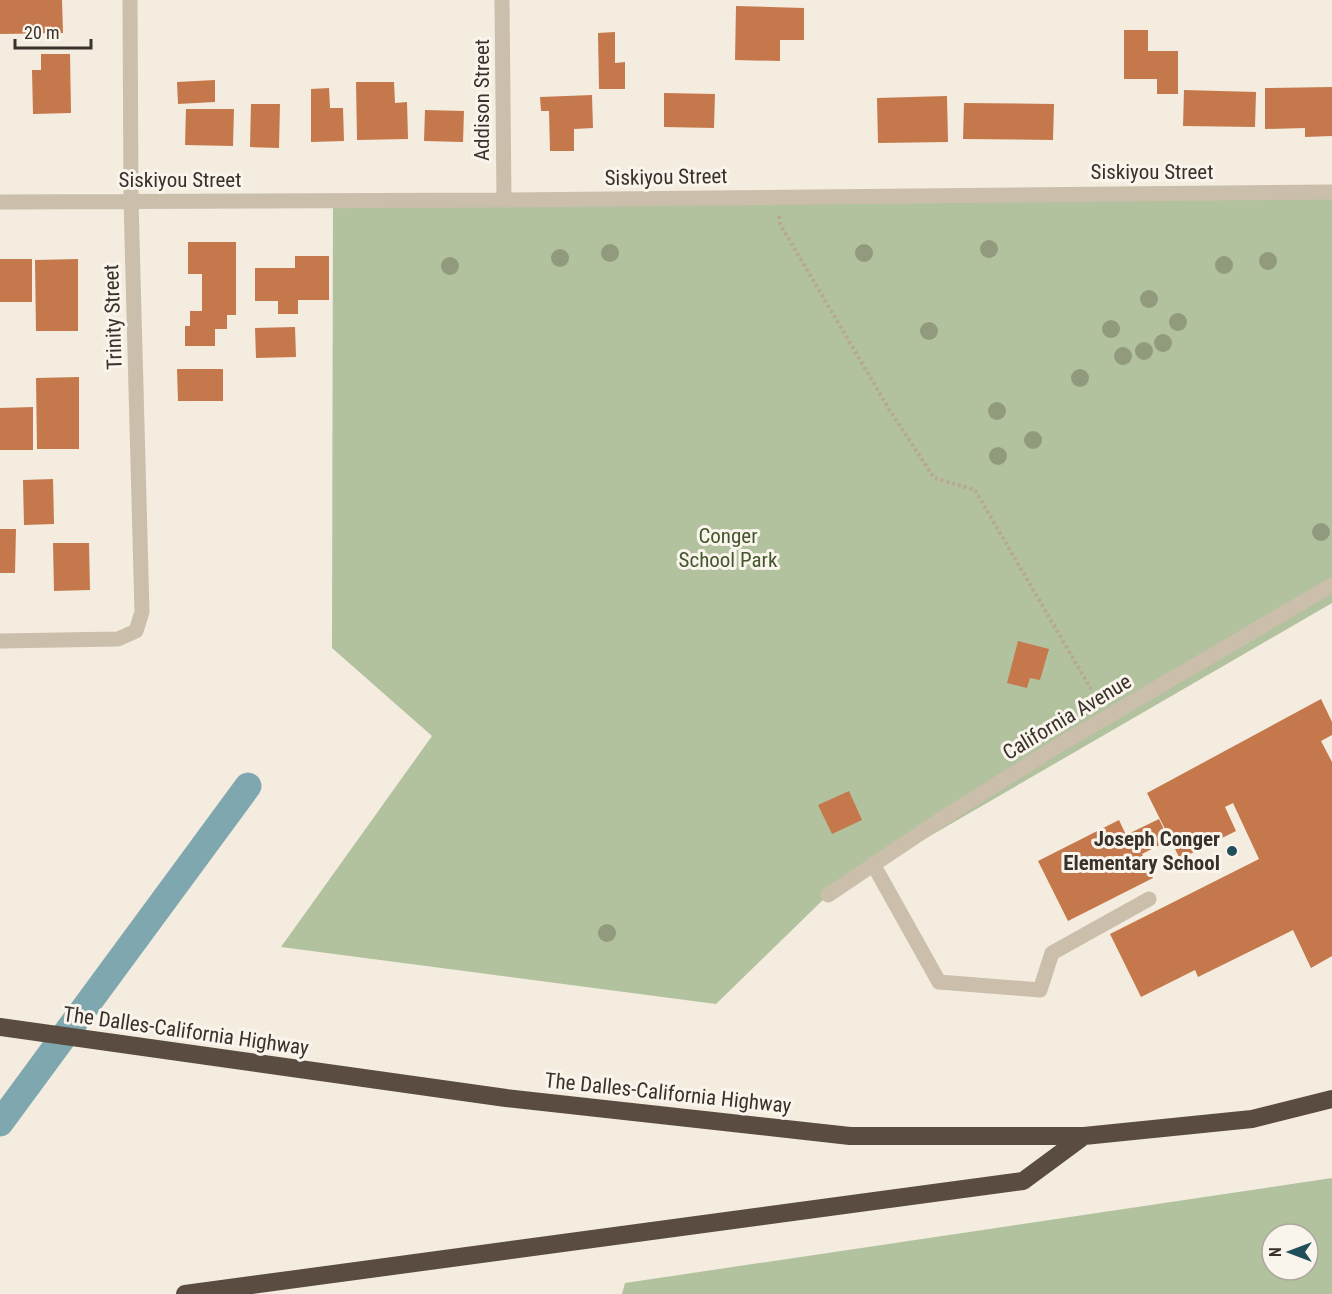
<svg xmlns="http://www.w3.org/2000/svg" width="1332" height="1294" font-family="'Roboto Condensed',sans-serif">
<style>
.green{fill:#b2c29f;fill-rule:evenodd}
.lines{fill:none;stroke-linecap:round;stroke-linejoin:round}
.canal{stroke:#7ea7b0;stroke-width:27}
.building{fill:#c5784b}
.path{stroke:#b7a895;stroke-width:4;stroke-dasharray:3 3;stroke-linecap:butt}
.minor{stroke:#cbbeab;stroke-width:15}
.highway{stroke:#5a4c41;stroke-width:18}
.tree{fill:#929a7e}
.poi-dot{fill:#1f4f5b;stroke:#faf5ec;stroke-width:2}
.labels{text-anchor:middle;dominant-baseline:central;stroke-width:6;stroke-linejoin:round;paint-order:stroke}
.street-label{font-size:21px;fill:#39312a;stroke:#faf5ec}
.park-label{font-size:21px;fill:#43572e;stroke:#faf5ec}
.poi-label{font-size:21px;font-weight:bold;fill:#39312a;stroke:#faf5ec;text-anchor:end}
</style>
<rect width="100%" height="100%" fill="#f3ecdf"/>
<path class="green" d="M1332,192V603L828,895L716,1004L281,947L432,736L332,648L333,201Z
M1332,1178V1294H622L625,1283ZM1272,1234H1308V1270H1272Z"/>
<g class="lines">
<path class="canal" d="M0,1123L248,786"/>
</g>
<path class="building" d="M0,0H62L63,33L0,34Z
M736,6L804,8V40H780V61L735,60Z
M1124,30H1148V51H1178V94H1157V79H1124Z
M615,32V63L625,62V89H599L598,33Z
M41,54H70L71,113L33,114L32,70H41Z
M215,80V102L178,104L177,82Z
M356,82H394L395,103L407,102L408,139L357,140Z
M1332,87V136L1305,137V128L1265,129V88Z
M329,88L330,108H343L344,141L311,142V89Z
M1184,90L1256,92L1255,127L1183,126Z
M664,93L715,94L714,128L664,127Z
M592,95L593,128L574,129V151H550L549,111H541L540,97Z
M947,96L948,142L878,143L877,98Z
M964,103L1054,104L1053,140L963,139Z
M251,104H280L279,148L250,147Z
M186,109H234L233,146L185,145Z
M425,110L464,111L463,142L424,141Z
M188,242H236V315H227V329H215V346H185V326H190V311H202V274H188Z
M295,256H329V300H298V314H278V301H255V268H295Z
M0,259H32V302H0Z
M78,259V331H36L35,260Z
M295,327L296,357L256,358L255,328Z
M177,369H223V401H178Z
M79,377V449H37L36,378Z
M33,407V450H0V408Z
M53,479L54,524L24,525L23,480Z
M0,529H16L15,573H0Z
M53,543H89L90,590L54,591Z
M1018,641L1049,649L1040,680L1030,678L1027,688L1007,683Z
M1321,699L1332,722V735L1321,741L1332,762V956L1311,968L1293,930L1198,977L1195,970L1141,997L1110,934L1259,859L1233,803L1225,807L1236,831L1180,859L1147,793Z
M849,791L862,820L832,834L818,805Z
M1159,819L1169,840L1142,854L1153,878L1068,921L1038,861L1119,820L1126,835Z"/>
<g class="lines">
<path class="path" d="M779,216L780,224L889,409L934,478L975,490L1091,689"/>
<path class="minor" d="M502,0L504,200
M0,202L504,200L1332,192
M0,641L118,639L136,631L142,612L131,201L130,0
M873,864L939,982L1040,990L1052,953L1149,899
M828,895L943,818L1056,747L1332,585"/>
<path class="highway" d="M0,1027L506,1098L850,1136H1084L1252,1119L1332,1099
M185,1294L1023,1181L1084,1136"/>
</g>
<g class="tree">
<circle cx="989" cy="249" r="9"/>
<circle cx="610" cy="253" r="9"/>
<circle cx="864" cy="253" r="9"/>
<circle cx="560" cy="258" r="9"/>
<circle cx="1268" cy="261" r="9"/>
<circle cx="1224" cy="265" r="9"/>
<circle cx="450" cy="266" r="9"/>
<circle cx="1149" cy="299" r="9"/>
<circle cx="1178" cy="322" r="9"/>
<circle cx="1111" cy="329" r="9"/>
<circle cx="929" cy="331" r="9"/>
<circle cx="1163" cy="343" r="9"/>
<circle cx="1144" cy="351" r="9"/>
<circle cx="1123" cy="356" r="9"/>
<circle cx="1080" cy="378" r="9"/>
<circle cx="997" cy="411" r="9"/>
<circle cx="1033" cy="440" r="9"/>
<circle cx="998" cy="456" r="9"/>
<circle cx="1321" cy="532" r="9"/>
<circle cx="607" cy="933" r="9"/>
</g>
<circle class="poi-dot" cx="1232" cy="851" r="6"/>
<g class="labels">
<g class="street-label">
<text transform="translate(482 100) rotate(-90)">Addison Street</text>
<text x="1152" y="172">Siskiyou Street</text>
<text transform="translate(666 177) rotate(-1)">Siskiyou Street</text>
<text x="180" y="180">Siskiyou Street</text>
<text transform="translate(113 317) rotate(-92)">Trinity Street</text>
<text transform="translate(1067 717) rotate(-31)">California Avenue</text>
<text transform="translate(186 1031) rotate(8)">The Dalles-California Highway</text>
<text transform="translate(668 1093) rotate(6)">The Dalles-California Highway</text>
</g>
<g class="park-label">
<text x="728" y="536">Conger<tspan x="728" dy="24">School Park</tspan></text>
</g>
<g class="poi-label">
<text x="1220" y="839">Joseph Conger<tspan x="1220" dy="24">Elementary School</tspan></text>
</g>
</g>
<g transform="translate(1290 1252) rotate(270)"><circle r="28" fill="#faf5ec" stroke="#ada79e" stroke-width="1.5"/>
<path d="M0-4.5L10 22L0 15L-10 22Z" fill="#1f4f5b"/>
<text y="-9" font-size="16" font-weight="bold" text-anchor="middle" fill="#39312a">N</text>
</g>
<path d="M15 39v9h76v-9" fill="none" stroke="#39312a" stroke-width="3"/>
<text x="24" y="39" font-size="18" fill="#39312a" stroke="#faf5ec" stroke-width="4.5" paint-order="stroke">20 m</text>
</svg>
